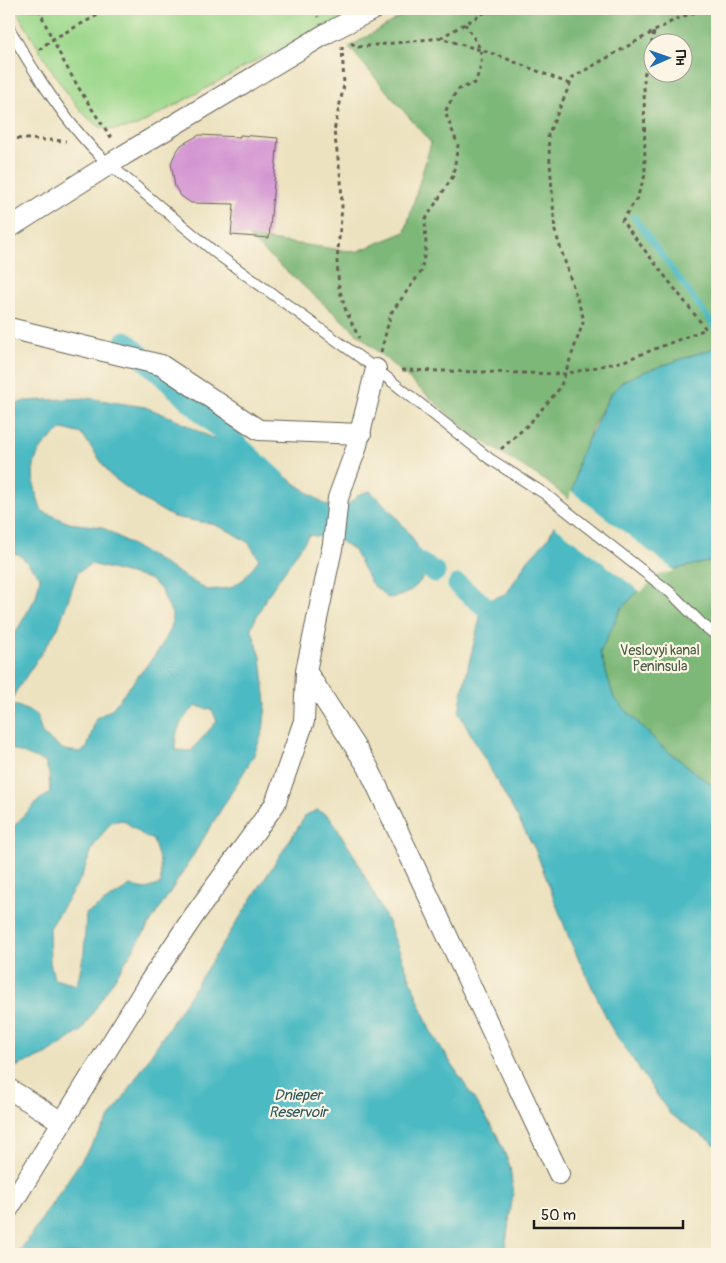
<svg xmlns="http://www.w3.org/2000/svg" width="726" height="1263" font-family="Pangolin,sans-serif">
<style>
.green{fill:#9cd88c;stroke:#5c7a54}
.forest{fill:#7db878;stroke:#4c6a4a;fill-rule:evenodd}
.water{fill:#4bbac3;stroke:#346b70;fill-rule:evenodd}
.pier{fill:#ece2c0}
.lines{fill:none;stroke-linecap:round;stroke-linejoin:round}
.stream{stroke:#4bbac3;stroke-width:6}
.canal{stroke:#4bbac3;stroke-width:21}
.building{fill:#d395d2}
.lane-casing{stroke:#656155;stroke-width:12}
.street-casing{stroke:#656155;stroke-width:22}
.path{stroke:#656155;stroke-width:3;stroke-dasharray:4 4;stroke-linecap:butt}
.lane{stroke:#fff;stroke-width:10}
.street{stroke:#fff;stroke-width:20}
.labels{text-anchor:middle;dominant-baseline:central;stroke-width:4.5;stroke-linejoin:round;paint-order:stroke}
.park-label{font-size:14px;fill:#495e43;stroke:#fcf5e5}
.water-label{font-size:15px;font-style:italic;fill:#2f5b5f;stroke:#fcf5e5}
</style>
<rect width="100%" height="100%" fill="#fcf5e5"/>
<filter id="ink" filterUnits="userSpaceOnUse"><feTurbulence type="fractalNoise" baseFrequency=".02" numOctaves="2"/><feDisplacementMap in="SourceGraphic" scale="10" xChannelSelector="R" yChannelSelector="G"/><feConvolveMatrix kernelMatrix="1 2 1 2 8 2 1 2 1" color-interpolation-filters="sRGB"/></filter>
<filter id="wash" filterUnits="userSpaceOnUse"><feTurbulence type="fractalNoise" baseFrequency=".0096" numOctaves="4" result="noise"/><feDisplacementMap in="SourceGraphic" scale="20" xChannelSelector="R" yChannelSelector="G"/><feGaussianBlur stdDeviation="1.12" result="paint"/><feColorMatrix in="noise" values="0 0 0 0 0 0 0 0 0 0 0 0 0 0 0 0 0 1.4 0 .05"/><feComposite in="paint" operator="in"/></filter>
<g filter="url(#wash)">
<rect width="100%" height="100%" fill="#ece2c0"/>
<path class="green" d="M15,9H366L304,41L263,57L137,126C127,128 116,130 106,129C77,123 32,35 15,9Z"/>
<path class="forest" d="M413,9H717V347L641,373L623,381L610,395L591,429L571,501L546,481L470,433L248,237L356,252L405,232L431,143L349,47ZM654,42H684V72H654Z
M717,560V789L660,745L614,698L600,652L621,609L656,573Z"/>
<path class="water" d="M717,347V560L656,573L621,609L600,652L614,698L660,745L717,789V1146L670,1114L612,1029L571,943L535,849L459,713C464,676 476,640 483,603L507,593L528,560L549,537L562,507L571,501L579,458L610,395L623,381L641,373Z
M86,398L145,407L173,418L283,475L326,505H347L360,494L370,491C389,508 444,561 416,586C407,594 400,597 388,598L371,583L353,549L337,539L309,535L266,598L251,628L261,657L266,704L263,731L253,757L186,867L81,1031L46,1055L17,1066L9,1073V831L39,800L50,793L49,773L45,762L9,748V644L36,597L40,577L20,555L9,551V406L25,401ZM63,429L82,434L111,476L142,499L173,517L213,524L229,531L249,543L259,559L244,579L230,588L207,590L102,527L69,523L42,511C28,473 28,453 63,429ZM91,564L149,579L160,588L172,614L171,629L159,650L111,710L96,718L87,748L80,752L64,750L42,734L37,715L11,703L15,693L58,628L78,572ZM196,706L212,710L217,721L191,751L175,750C175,730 181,719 196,706ZM123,820L144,836L153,840L160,862L161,884L146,889L130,886L86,914L84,953L77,985L54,979L50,962L49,928L81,878L93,847L111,822Z
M317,810L330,817L355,857L388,922L430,1030L497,1135L510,1166L513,1193L505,1250L502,1254H18L118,1106L306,815Z"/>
<path class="pier" d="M571,491L675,571L657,575L641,592L552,524L560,505L569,500Z"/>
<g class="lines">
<path class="stream" d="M634,217L717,330"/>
<path class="canal" d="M125,341L276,481
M401,552L435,572
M458,585L505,622"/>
</g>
<g id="blocks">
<path class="building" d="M199,135L240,137V135L278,138L269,238L231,235L234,204L191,203L181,196L175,187L171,163L175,154L181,145Z"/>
</g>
</g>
<g filter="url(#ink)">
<use href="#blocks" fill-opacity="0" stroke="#656155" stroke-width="1"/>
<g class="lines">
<defs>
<path id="lane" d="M9,28C33,71 72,133 109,164L217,254L376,369L490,459L545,494L671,593L702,624L717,636"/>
<path id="street" d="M9,228L124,155L327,33L374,9
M9,328L161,365L259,430L361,434
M306,671L368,767L559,1174
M9,1089L62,1122
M9,1208L150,981L193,917L275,804L304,721L306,671L333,544L338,498L356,449L376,369"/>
</defs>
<use href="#lane" class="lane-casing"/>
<use href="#street" class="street-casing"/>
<path class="path" d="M39,9C58,56 84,99 113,140
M314,9L318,17
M440,38L491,9
M351,43L358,47L440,38L497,55L570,84
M342,46L344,85L334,131L341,179L342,207L337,261L339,288L346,311L359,338
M39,50L51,40L109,9
M9,68L15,66
M9,138L66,141
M381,352L391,313L421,272L426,246L425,220L453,176L458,145L445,112L457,90L475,83C487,52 481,50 465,24
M402,370L565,374L624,361L706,329L622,221L637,198L645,175L644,77L654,32
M501,449L529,424L560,388L584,320L555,231L548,135L573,77L676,19L705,9"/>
<use href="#lane" class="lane"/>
<use href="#street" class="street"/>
</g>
</g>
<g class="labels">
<g class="park-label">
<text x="660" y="650">Veslovyi kanal<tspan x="660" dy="16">Peninsula</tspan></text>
</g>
<g class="water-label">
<text x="298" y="1095">Dnieper<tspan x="298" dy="17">Reservoir</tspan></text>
</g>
</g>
<rect width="726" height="1263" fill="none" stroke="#fcf5e5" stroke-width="30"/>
<g transform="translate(668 58) rotate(88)"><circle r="24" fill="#fcf5e5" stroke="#a29e95"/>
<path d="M0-4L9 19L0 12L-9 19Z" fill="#1f6fb2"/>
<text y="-8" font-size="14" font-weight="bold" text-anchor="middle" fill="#1c1c1c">Пн</text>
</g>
<path d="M534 1220v8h149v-8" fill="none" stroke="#1c1c1c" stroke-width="2.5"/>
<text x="541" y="1220" font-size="15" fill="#1c1c1c" stroke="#fcf5e5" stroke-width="4" paint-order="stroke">50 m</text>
</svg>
